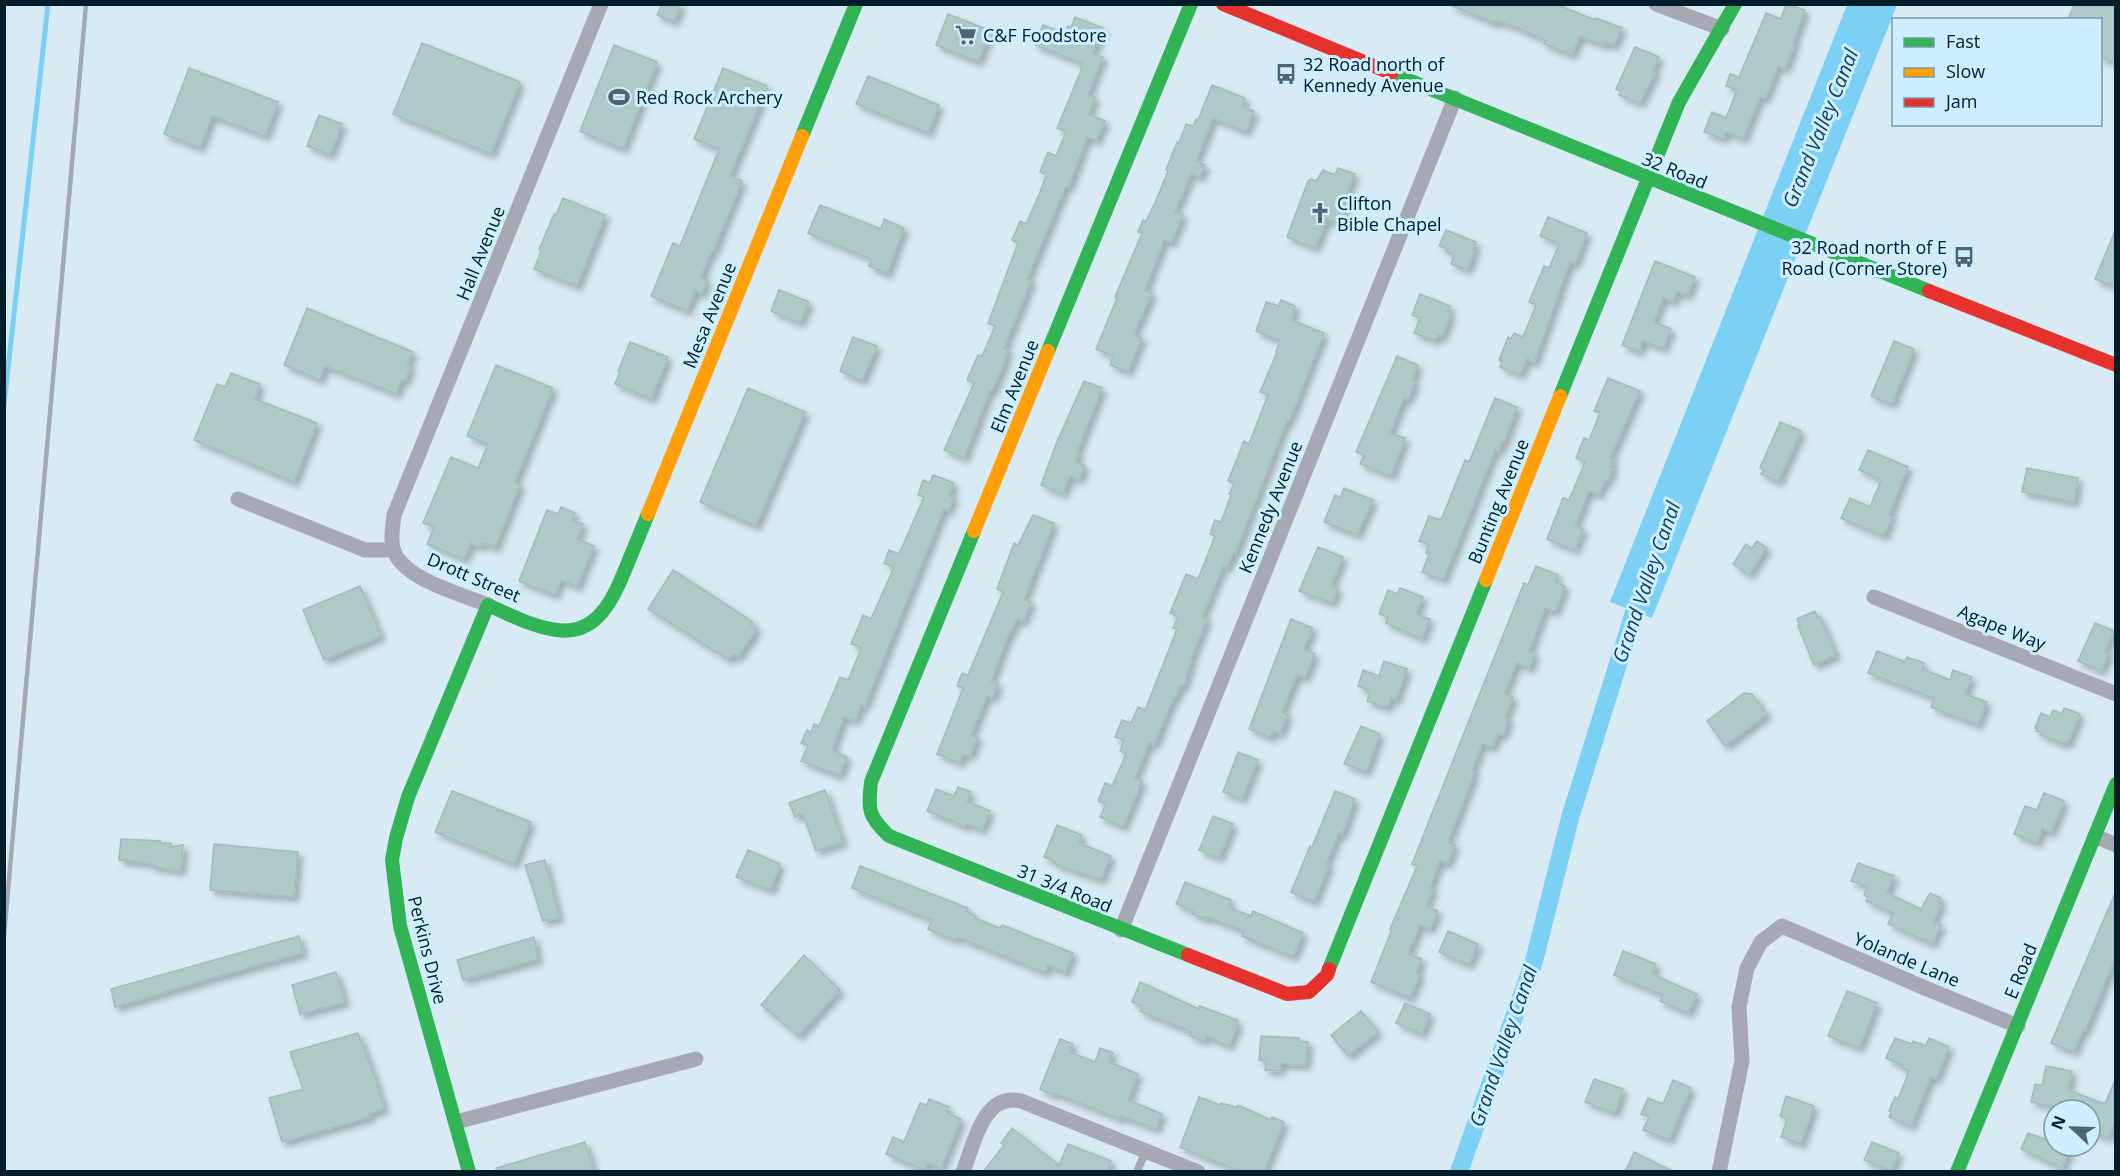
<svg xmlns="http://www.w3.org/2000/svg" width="2120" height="1176" font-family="'Open Sans',sans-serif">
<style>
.water{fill:#7bd0f4}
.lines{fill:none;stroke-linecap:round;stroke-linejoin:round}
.stream{stroke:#7bd0f4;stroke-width:5}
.canal{stroke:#7bd0f4;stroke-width:18}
.building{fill:#aec9c7;stroke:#a2bdba;stroke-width:1.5;filter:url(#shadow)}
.lane{stroke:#a6a8b3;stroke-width:8}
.street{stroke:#a6a8b3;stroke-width:15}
.fast{stroke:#30b455;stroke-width:14}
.slow{stroke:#ff9f0a;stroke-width:14}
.jam{stroke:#e5322d;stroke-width:14}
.rail{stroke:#a2a9b2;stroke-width:4.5}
.labels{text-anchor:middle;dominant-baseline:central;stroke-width:6;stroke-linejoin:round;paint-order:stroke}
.poi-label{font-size:18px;fill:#001d29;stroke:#cef;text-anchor:start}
.street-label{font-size:18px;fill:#001d29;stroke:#cef}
.water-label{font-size:20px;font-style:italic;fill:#114256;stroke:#cef}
</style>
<defs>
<filter id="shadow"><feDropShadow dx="4.5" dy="4.5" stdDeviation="3" flood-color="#0004"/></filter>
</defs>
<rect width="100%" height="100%" fill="#d8eaf3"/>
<path class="water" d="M1847,5H1897L1652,618L1610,602Z"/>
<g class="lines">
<path class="stream" d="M4,405L48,4"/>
<path class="canal" d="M1459,1172L1534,961L1570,818L1642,587"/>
</g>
<path class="building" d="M662,4H681L674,22L657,15Z
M1448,4H1556L1595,20L1596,18L1622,28L1614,46L1605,42L1604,46L1580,36L1572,55L1544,44L1545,40L1510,25L1495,21L1494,23Z
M1786,4L1805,10L1793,43H1795L1785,69L1778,66L1765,99L1760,97L1743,139L1726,132L1723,139L1704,132L1712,112L1726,118L1737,90L1726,86L1730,74L1739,77L1766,13L1781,19Z
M2074,4H2115V63L2100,57V20H2068Z
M948,14L991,31L978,62L936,45Z
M1075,17L1103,28L1093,53L1103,57L1088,94L1095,97L1089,114L1105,121L1096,141L1087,137L1069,187L1066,186L1027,279L1031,281L1004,348L1008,350L1002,369L992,391L990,390L964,458L944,450L974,383L967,380L978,355L982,356L995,326L988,323L1018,243L1012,240L1020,221L1026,224L1040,192L1046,175L1040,172L1048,152L1056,156L1066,132L1057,128L1082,68L1080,67L1082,63L1035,45L1043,25L1065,33L1068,26L1071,28Z
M422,43L520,82L491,154L393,114Z
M614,45L657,62L623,149L580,131Z
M1635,47L1659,57L1653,72L1655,73L1640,103L1619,95L1621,91L1616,89Z
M189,68L278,102L265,136L212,116L200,148L164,134Z
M723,68L767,86L730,176L742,181L713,252L711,251L701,278L707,280L702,294L695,291L687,311L651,296L673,243L680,246L719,149L694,139Z
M868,76L939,105L928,133L856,104Z
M1212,85L1245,98L1242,107L1254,111L1246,132L1213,118L1196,161L1205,165L1200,177L1191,174L1175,212L1183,215L1171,243L1164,240L1145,290L1152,293L1134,334L1142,338L1128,372L1110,365L1113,356L1096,349L1117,298L1115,297L1142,233L1138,232L1143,220L1146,221L1154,205L1168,171L1166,170L1177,142L1179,143L1186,124L1193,126L1196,119L1198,120Z
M319,115L342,124L330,155L307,146Z
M1338,168L1355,174L1342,205L1346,206L1339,224L1327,219L1315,248L1287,237L1308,181L1311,179L1316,181L1323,170L1335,175Z
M563,198L605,215L577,286L534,269L541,251L539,250L554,214L556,215Z
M820,205L881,229L884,219L904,228L887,274L869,266L871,259L808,233Z
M1548,217L1587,233L1575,264L1570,262L1534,363L1527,359L1520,375L1500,367L1502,362L1499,360L1508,337L1511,339L1514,333L1523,337L1536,305L1529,302L1544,266L1549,268L1559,244L1540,236Z
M1446,230L1476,242L1473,250L1475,251L1467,270L1451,264L1454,255L1447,252L1448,249L1439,246Z
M2115,231V287L2095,279Z
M1655,261L1695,277L1687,296L1677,292L1673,302L1663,298L1654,322L1671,329L1663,349L1643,341L1639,352L1622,345Z
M779,290L809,302L800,323L771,311Z
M1420,294L1450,306L1447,312L1451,314L1442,337L1438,335L1435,341L1414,333L1420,318L1412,315Z
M1281,300L1295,306L1292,320L1324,333L1289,421L1287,420L1235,554L1233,553L1227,568L1223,566L1202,617L1207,619L1193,654L1184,686L1181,685L1176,698L1174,697L1154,745L1149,743L1135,778L1142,781L1123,827L1100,817L1106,804L1098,801L1105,783L1112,786L1126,754L1120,751L1124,740L1115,737L1122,720L1131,723L1138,707L1145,710L1177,629L1173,628L1178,617L1170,613L1186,574L1198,579L1215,536L1210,534L1215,520L1221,522L1231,495L1229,494L1234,484L1228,481L1244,441L1249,444L1268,395L1260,392L1277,352H1276L1280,341L1256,331L1266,302L1279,306Z
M307,308L413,352L407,366L411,367L405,381L402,380L396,394L325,366L320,380L284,365Z
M853,337L877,346L862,381L840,371Z
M1894,341L1914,349L1892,404L1871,396Z
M630,342L668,357L651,399L615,384L620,372L618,371Z
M1397,356L1418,365L1412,380L1415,382L1408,400L1404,398L1390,433L1405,438L1391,476L1360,464L1364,455L1356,452Z
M496,365L553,388L515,482L520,485L495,548L482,543L480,547L471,543L464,559L427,544L434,527L423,523L451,457L478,468L488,444L467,436Z
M231,373L260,384L255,399L317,423L294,482L194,440L217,384L225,387Z
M1608,378L1640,391L1610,458L1613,460L1611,467L1613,468L1608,481L1605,480L1599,495L1589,491L1575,526L1583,529L1575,550L1547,539L1563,498L1569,500L1585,462L1576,458L1584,438L1589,440L1600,413L1594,411Z
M1084,381L1102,388L1077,452L1079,453L1076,462L1085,466L1079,480L1070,476L1063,494L1041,485L1056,444Z
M748,388L805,412L756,526L700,502Z
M1495,398L1517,407L1504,443L1502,442L1498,452L1495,450L1443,580L1422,572L1429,554L1426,553L1429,545L1419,541L1429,516L1441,520L1465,460L1469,462Z
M1780,422L1801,431L1778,482L1761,474L1764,470L1760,468Z
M1868,450L1908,467L1889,515L1892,517L1884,536L1841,518L1850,498L1870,507L1881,480L1859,470Z
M2027,468L2078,478L2074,502L2022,492Z
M933,475L954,483L949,495L954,497L948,511L944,509L864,707L861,705L855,721L844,717L832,750L847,757L839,776L801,761L808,746L801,743L807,730L811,732L814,724L819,726L840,677L848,680L861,649L860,647L851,644L863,615L871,619L894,567L884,563L889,550L899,554L924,497L918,495L923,480L930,483Z
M1344,488L1373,500L1357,535L1324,522L1335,495L1340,497Z
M561,507L575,513L572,520L583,524L577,539L594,546L577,587L561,580L555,595L519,581L547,510L558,514Z
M1033,515L1054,523L1024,599L1031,602L1023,622L1017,619L1011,632L1010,631L991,681L998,684L993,698L987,696L971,735L978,737L970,756L963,754L960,763L937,754L963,688L957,686L962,673L968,675L1003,592L997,589L1014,543L1018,545Z
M1757,541L1767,548L1749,575L1733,564L1746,544L1752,548Z
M1318,547L1343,557L1331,586L1338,588L1332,603L1299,591Z
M1536,566L1558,575L1555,582L1565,586L1555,612L1545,608L1529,652L1535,654L1529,669L1517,663L1504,694L1513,697L1505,718L1509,720L1503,735L1498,734L1492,748L1482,744L1472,771L1475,772L1448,842L1455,845L1447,864L1440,861L1430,888L1433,889L1426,906L1438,911L1430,929L1420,925L1408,954L1422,959L1416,973L1420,975L1410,998L1371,982L1392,929H1390L1417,866L1412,864L1456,753L1524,583L1528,585Z
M673,570L753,622L751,625L757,629L738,657L733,654L729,660L648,609Z
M360,586L381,636L324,660L303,610Z
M1400,588L1423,597L1416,614L1430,619L1422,639L1386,623L1388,617L1379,614L1388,590L1397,594Z
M1815,611L1818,618L1820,617L1836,655L1814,665L1798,626H1800L1797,619Z
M1291,619L1313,628L1304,649L1315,654L1305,678L1297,675L1282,712L1288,714L1280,734L1273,731L1271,738L1249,729Z
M2095,623L2114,631L2105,651L2109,653L2101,671L2078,661Z
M1877,651L1905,662L1907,657L1924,663L1922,669L1950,680L1953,670L1972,677L1965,694L1987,702L1978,725L1931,707L1934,698L1868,673Z
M1384,661L1407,669L1396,700L1391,698L1387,708L1367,701L1370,691L1358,686L1363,670L1379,676Z
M1744,693L1752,694L1767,714L1725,746L1707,721Z
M2064,708L2080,714L2068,743L2064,742L2063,744L2041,735L2042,733L2036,731L2037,729L2035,728L2041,713L2050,717L2053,710L2062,714Z
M1361,726L1380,734L1366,772L1344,764Z
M1238,752L1258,760L1242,799L1223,792Z
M958,787L971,792L967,801L990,811L982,830L967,824L966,827L927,811L936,789L954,796Z
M825,790L843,842L816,851L803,814L795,817L789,803Z
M452,791L531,822L514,864L435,832Z
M1335,791L1355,799L1342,835L1339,833L1326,864L1329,865L1314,902L1291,892L1310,846L1312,847Z
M2044,793L2064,801L2051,833L2042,829L2037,843L2014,834L2025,806L2037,810Z
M1213,816L1233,824L1219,858L1199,850Z
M1057,825L1082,835L1079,843L1111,856L1101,880L1055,864L1056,862L1044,857Z
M121,839L161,841V843H171V847L183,845L181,871L150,866V863L119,860Z
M214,844L298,852L294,897L210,890Z
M748,850L780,864L771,890L736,877Z
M545,860L559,918L543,921L525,865Z
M1858,863L1894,876L1887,893L1921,909L1930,893L1941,898L1939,903L1941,904L1933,922L1941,925L1932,944L1888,924L1893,913L1866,901L1868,897L1864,895L1867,886L1851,881Z
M860,866L968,908L967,912L976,916L975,918L1000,928L1002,925L1073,953L1065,973L1048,965L1045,973L957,937L955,940L928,929L932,920L852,888Z
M1185,882L1231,900L1228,907L1251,916L1253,911L1303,933L1293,957L1242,936L1244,931L1207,917L1206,919L1192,914L1193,911L1176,904Z
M2115,893V959L2085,1031L2083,1030L2074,1052L2051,1043Z
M1448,931L1478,944L1469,965L1439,952Z
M299,936L303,953L212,978L115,1007L111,989Z
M534,937L538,959L463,980L457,960Z
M1623,951L1656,964L1652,974L1697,994L1688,1013L1660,1001L1663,995L1614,975Z
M804,955L840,990L798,1036L761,1005Z
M336,972L345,1002L300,1014L292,985Z
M1140,982L1199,1009L1200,1006L1237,1020V1026L1229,1046L1206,1036L1204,1041L1190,1036L1191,1032L1140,1011L1142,1007L1132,1002Z
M1847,991L1877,1003L1859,1048L1828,1036Z
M1405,1003L1430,1014L1422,1034L1396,1023Z
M1361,1011L1378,1032L1348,1056L1331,1035Z
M358,1033L375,1078L384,1109L369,1114L370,1117L282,1142L269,1098L303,1089L290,1052Z
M1261,1036L1299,1038V1041L1308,1042L1306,1065L1281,1064L1280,1071L1265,1070L1266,1061L1259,1060Z
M1895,1038L1912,1044L1913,1041L1926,1046L1929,1038L1949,1047L1936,1079L1931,1077L1911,1126L1889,1117L1891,1112L1889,1111L1895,1097L1898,1099L1909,1071L1901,1068L1902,1065L1886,1058Z
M1060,1039L1073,1044L1070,1052L1095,1062L1100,1048L1113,1053L1109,1062L1138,1074L1128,1100L1162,1114L1156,1129L1121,1116L1120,1119L1054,1093L1053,1095L1040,1089Z
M2046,1066L2072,1071L2068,1090L2105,1104L2115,1080V1122L2109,1138L2090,1131V1110H2071L2031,1102L2035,1084L2042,1085Z
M1594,1079L1623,1089L1615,1113L1585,1102Z
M1673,1080L1691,1088L1669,1140L1643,1130L1649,1117L1641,1114L1648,1098L1663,1104Z
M1786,1096L1814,1106L1801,1144L1781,1137L1787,1119L1780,1116Z
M1199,1097L1220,1105L1221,1103L1237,1107L1238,1105L1271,1120L1272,1117L1284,1122L1264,1172H1242L1180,1147Z
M929,1099L949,1107L947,1113L961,1119L941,1169L927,1163L924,1170L886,1154L893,1137L904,1142L920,1103L927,1105Z
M1012,1128L1059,1165L1068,1144L1111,1161L1107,1172H983L1004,1145L1001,1143Z
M2028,1133L2054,1142V1146H2071L2062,1168L2021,1149Z
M585,1142L594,1172H497L496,1168Z
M1872,1142L1899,1153L1891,1171L1864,1160Z
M1634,1152L1674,1172H1625Z"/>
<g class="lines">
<path class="lane" d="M1137,1172L1146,1150"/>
<path class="street" d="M1656,4L1722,29
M238,499L365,550H393
M1874,597L2116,694
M488,605C461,594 401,579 393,548C390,537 393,526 394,515L601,4
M2095,836L2116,845
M1121,930L1455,98
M456,1122L696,1059
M963,1172C974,1144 983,1092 1021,1101L1198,1172
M1719,1172L1742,1061L1739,1007L1747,968L1761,942L1782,926L1925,988L2018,1026"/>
<path class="fast" d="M1391,73L1929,291
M802,136L856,4
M1048,351L1191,4
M1560,396L1679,102L1735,4
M974,531L871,782C868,811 868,816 889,836L1188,955
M1329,969L1486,580
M469,1172L400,926L392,860L396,838L408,797L488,605C510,615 533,627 557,630C598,636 614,597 627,565C634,548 641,531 648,514
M1957,1172L2116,784"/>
<path class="slow" d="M648,514L802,136
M974,531L1048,351
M1486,580L1560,396"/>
<path class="jam" d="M1223,4L1391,73
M1929,291L2116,365
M1188,955L1287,994L1309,992L1327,975L1329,969"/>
<path class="rail" d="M4,936L86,4"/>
</g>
<defs>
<symbol id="supermarket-bare" viewBox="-9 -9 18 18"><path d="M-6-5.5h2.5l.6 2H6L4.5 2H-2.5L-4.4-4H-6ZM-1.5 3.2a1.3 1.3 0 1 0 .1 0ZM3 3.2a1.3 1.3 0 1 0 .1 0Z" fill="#4c6570" stroke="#cef" stroke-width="2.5" paint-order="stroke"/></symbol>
<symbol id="bus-bare" viewBox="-9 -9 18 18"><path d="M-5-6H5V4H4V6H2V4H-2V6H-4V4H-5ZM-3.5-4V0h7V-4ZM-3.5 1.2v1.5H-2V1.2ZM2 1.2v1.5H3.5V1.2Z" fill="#4c6570" stroke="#cef" stroke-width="2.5" paint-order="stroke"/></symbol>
<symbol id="stadium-bare" viewBox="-9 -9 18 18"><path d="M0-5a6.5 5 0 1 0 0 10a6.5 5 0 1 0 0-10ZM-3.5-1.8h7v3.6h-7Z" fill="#4c6570" stroke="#cef" stroke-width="2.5" paint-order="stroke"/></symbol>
<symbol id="church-bare" viewBox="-9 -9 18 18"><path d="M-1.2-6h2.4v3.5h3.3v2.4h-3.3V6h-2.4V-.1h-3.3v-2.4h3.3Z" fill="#4c6570" stroke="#cef" stroke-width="2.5" paint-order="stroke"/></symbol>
</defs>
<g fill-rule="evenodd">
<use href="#supermarket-bare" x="951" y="20" width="30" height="30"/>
<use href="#bus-bare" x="1271" y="59" width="30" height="30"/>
<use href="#stadium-bare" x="604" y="82" width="30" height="30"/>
<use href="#church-bare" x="1305" y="198" width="30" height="30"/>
<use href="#bus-bare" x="1949" y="242" width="30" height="30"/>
</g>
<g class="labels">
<g class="poi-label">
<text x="983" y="35">C&amp;F Foodstore</text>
<text x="1303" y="64">32 Road north of<tspan x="1303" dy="21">Kennedy Avenue</tspan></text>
<text x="636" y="97">Red Rock Archery</text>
<text x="1337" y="203">Clifton<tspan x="1337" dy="21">Bible Chapel</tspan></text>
<text x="1947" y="247" text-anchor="end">32 Road north of E<tspan x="1947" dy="21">Road (Corner Store)</tspan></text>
</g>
<g class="street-label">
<text transform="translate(1675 170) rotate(22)">32 Road</text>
<text transform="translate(480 253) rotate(-68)">Hall Avenue</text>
<text transform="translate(709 315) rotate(-68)">Mesa Avenue</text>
<text transform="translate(1014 386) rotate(-68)">Elm Avenue</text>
<text transform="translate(1498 501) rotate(-68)">Bunting Avenue</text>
<text transform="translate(1270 507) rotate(-68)">Kennedy Avenue</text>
<text transform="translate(474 577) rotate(23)">Drott Street</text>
<text transform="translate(2002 627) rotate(22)">Agape Way</text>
<text transform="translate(1065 888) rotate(22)">31 3/4 Road</text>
<text transform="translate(428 950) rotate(76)">Perkins Drive</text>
<text transform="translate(1907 959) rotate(23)">Yolande Lane</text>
<text transform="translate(2020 971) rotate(-68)">E Road</text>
</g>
<g class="water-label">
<text transform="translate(1820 128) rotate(-68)">Grand Valley Canal</text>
<text transform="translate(1646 582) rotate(-71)">Grand Valley Canal</text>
<text transform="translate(1503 1046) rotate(-71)">Grand Valley Canal</text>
</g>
</g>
<rect width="2120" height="1176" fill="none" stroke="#001d29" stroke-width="12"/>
<rect x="1892" y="18" width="210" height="108" fill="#cceeff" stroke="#7a9aa9" stroke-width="1.5"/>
<rect x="1904" y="38" width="30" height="9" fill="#30b455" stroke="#7a9aa9" stroke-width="1.5"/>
<text x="1946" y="48" font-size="18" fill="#001d29">Fast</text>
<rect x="1904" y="68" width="30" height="9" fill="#ff9f0a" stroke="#7a9aa9" stroke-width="1.5"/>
<text x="1946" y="78" font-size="18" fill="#001d29">Slow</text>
<rect x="1904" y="98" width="30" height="9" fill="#e5322d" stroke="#7a9aa9" stroke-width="1.5"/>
<text x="1946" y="108" font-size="18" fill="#001d29">Jam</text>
<g transform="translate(2072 1128) rotate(292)"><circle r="28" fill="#cceeff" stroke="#7a9aa9" stroke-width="1.5"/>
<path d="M0-4.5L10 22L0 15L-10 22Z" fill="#4c6570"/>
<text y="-9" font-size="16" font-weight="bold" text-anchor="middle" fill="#001d29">N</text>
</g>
</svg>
